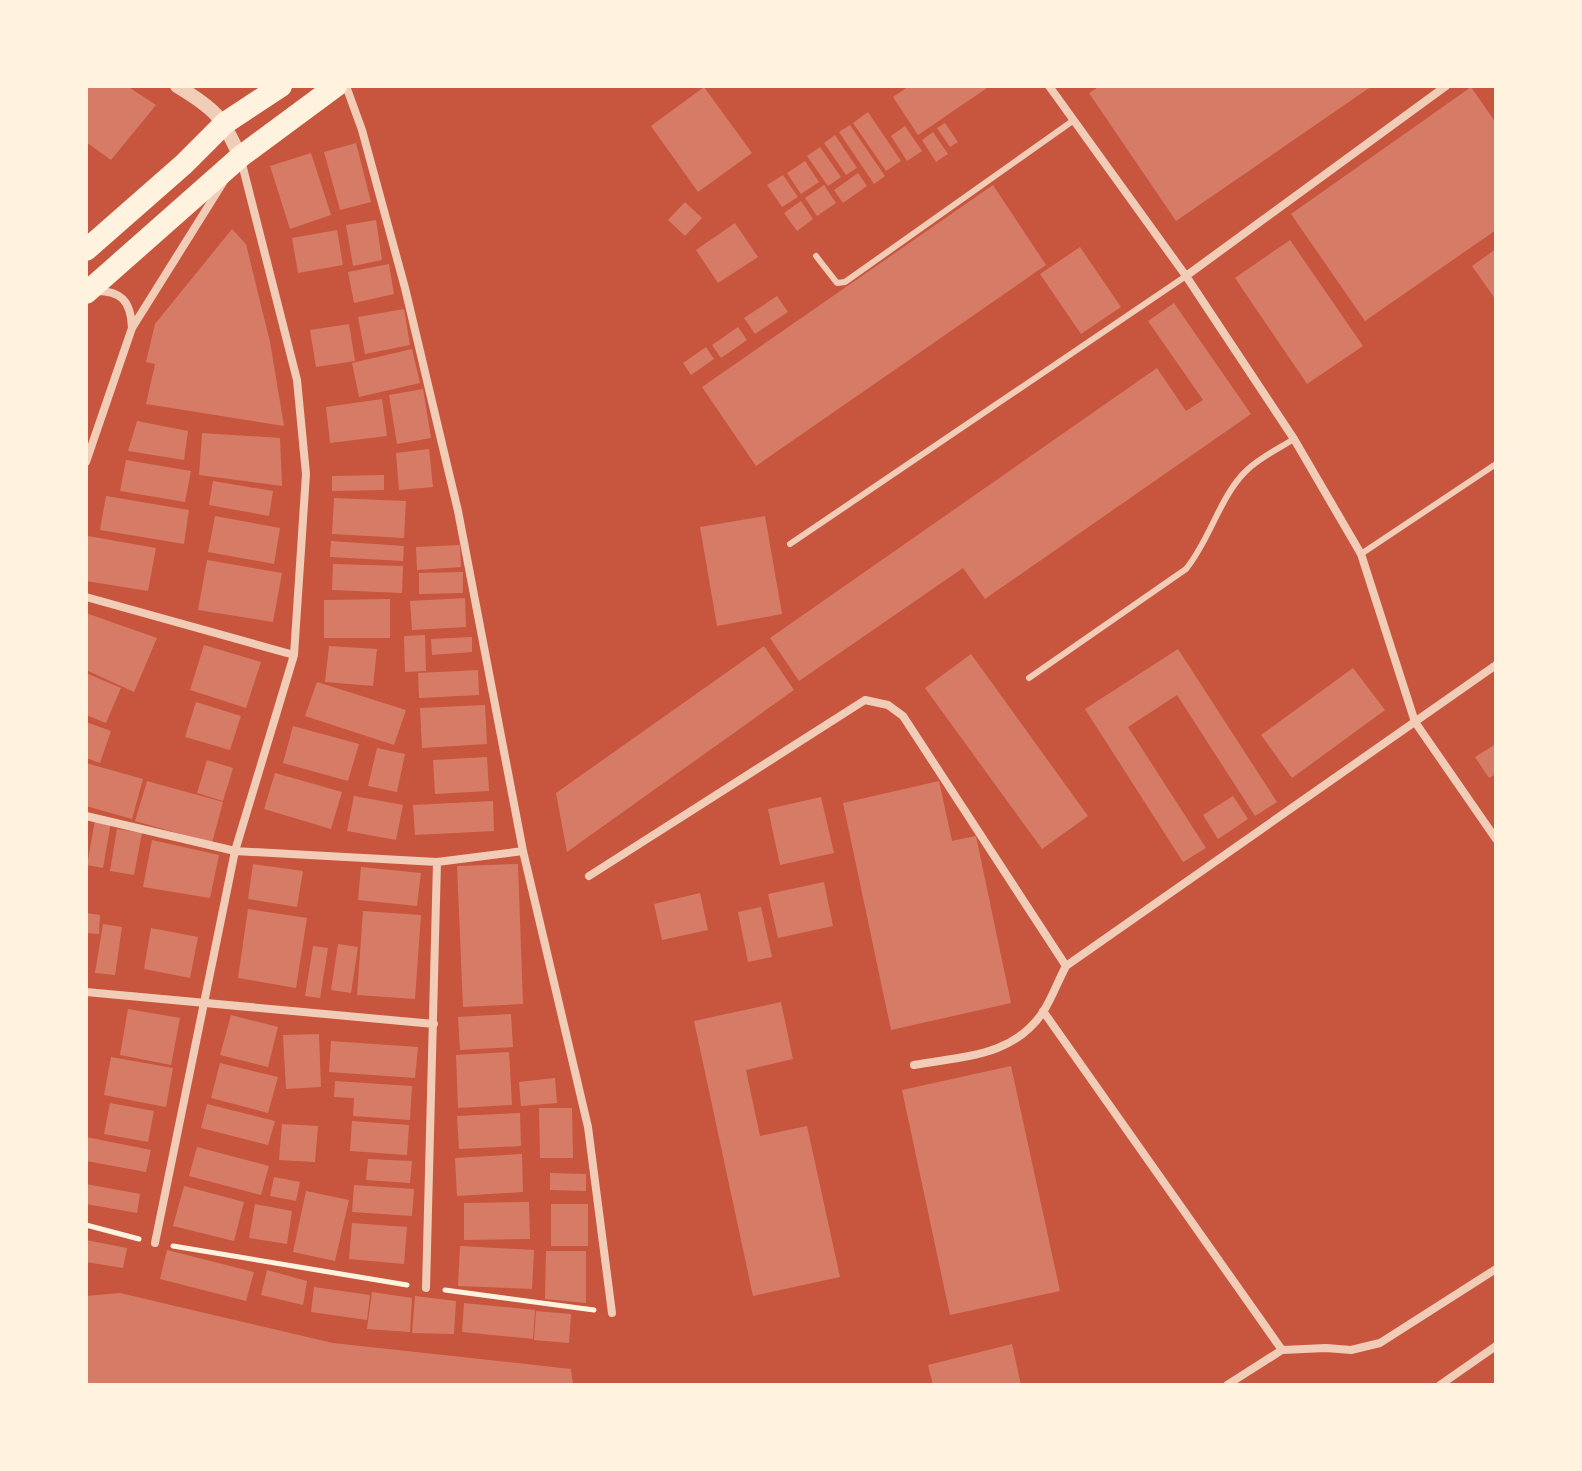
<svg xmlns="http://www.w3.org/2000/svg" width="1582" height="1471" font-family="Commissioner,sans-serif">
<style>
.building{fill:#d67c66}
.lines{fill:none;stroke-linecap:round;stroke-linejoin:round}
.path{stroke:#fff3e0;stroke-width:5}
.service{stroke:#f1ccb7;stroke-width:6}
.minor{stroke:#f1ccb7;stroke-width:8}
.tertiary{stroke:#f1ccb7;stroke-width:14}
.trunk{stroke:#fff3e0;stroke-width:22}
</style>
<rect width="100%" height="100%" fill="#c8553d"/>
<path class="building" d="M86,86H127L156,105L111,160L86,142Z
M909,86H990L918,135L893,97Z
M1100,86H1372L1176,221L1089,93Z
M704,87L752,153L698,192L651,126Z
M1471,87L1496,123V230L1365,321L1291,214Z
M868,112L901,161L886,171L853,123Z
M945,123L958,142L950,147L937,128Z
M850,125L885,176L874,184L839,132Z
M905,126L922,151L907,161L891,136Z
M933,132L948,154L936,162L922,140Z
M835,135L857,168L846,175L824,143Z
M356,143L371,202L340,210L324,152Z
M820,147L841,177L828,186L807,156Z
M311,153L331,215L290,229L270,166Z
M805,161L819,182L801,194L787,173Z
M858,173L867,186L843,203L834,190Z
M783,175L798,197L782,207L767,185Z
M824,185L836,203L817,216L805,198Z
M993,185L1046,265L756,466L702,387Z
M801,201L813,219L797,231L784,213Z
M685,202L702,218L685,236L668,220Z
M376,220L382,260L353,266L346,225Z
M735,223L758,257L718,283L696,250Z
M232,229L246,244L270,342L284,426L146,404L155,364L146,362L155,324Z
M337,230L343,265L298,273L292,238Z
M1290,240L1363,346L1307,384L1235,278Z
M1080,247L1121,307L1081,334L1040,274Z
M1496,249V300L1472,266Z
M389,264L394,294L354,303L348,272Z
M777,296L788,312L755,334L744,318Z
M1174,303L1251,414L985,599L963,568L799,681L770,638L1157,368L1186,411L1203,400L1148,321Z
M404,309L410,345L365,354L358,317Z
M349,324L355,361L316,367L310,330Z
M738,327L747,340L721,358L712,345Z
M706,347L714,359L691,375L683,363Z
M412,349L420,383L359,397L352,363Z
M423,389L431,438L397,444L389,395Z
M382,399L387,436L330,443L326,407Z
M137,421L188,431L184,460L128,451Z
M202,433L280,438L282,486L199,475Z
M429,449L433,487L399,490L396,453Z
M126,460L191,471L185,502L120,491Z
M384,475V490L332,491V476Z
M213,481L273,491L269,516L209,505Z
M106,496L189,510L184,544L100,530Z
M334,498L406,501L404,538L332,534Z
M215,516L280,528L274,564L208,552Z
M765,516L782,614L717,626L700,527Z
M88,536L156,548L148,591L86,581Z
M331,541L404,546L403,561L330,557Z
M460,545L461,567L417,570L416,547Z
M207,560L282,573L273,622L198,610Z
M333,564L403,566L402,593L332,590Z
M463,572V593L419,594V573Z
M465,598L466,627L412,630L410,601Z
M390,599V638H324V600Z
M86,613L157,638L134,692L86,670Z
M425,635L426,671L405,672L404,636Z
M472,637V652L432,655L431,639Z
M204,645L261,662L246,708L190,690Z
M329,646L377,649L373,686L325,682Z
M764,646L794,690L567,852L556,793Z
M1178,649L1277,802L1255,816L1177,695L1128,727L1206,848L1183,862L1085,709Z
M971,654L1088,816L1042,849L925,688Z
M1353,668L1385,710L1292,778L1261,735Z
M478,670L479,695L419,698L418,673Z
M86,673L121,688L106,723L86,715Z
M317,682L406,710L394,745L305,716Z
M196,702L241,716L230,750L185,737Z
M485,705L487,744L422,748L420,708Z
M86,722L111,731L100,763L86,758Z
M293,726L359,744L348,781L283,763Z
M1496,744V774L1489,778L1475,757Z
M377,748L405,754L397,792L368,786Z
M487,757L489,791L435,794L433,760Z
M207,760L233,768L223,801L197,793Z
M86,763L143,779L132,819L86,806Z
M275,773L342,792L331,829L264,809Z
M147,781L223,802L212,843L135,821Z
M939,781L952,841L976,836L1011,1003L891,1030L843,803Z
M354,796L403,805L396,840L347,831Z
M1233,796L1248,819L1218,839L1203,815Z
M821,797L834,853L780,865L768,809Z
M493,801L494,831L415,835L413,805Z
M95,820L111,822L103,868L87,865Z
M117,829L142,833L134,875L110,871Z
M152,840L219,855L210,898L143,887Z
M253,864L303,871L297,907L248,899Z
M518,864L523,1004L463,1007L457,866Z
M361,867L421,873L417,906L358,900Z
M824,882L833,926L778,938L768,894Z
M700,893L708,930L662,940L654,904Z
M761,907L772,957L748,962L738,912Z
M248,909L307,918L296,988L238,978Z
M363,911L421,915L415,999L357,995Z
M86,913L100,915L99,934L86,933Z
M103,924L122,927L115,975L95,973Z
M151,928L198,937L190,978L144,969Z
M338,944L358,947L351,993L331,990Z
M313,946L328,948L320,998L305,996Z
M781,1002L793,1059L746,1070L760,1136L807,1126L840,1277L753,1296L694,1021Z
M128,1009L180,1018L171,1065L120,1055Z
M511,1014L513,1047L460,1050L458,1017Z
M231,1015L278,1027L268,1067L220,1055Z
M319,1034L321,1087L286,1089L283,1035Z
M331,1041L418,1047L415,1078L329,1072Z
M509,1052L512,1105L458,1108L456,1055Z
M111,1057L173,1068L166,1107L104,1095Z
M220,1063L278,1077L268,1113L211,1098Z
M1011,1066L1060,1291L950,1315L902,1090Z
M555,1078L557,1103L521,1106L519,1082Z
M335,1081L412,1086L410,1120L353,1116L354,1098L334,1097Z
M110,1103L154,1111L148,1142L104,1134Z
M207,1104L275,1121L268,1145L201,1128Z
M539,1108H572L573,1158H540Z
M520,1113L521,1146L459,1149L457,1116Z
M352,1121L409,1125L407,1155L350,1151Z
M282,1124L318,1126L315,1162L279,1160Z
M86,1137L151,1150L146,1172L86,1161Z
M197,1147L269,1166L261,1195L189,1176Z
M522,1154L523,1192L457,1196L455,1158Z
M368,1159L412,1161L410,1183L366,1180Z
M550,1173L586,1174V1191L550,1190Z
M274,1177L300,1182L296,1201L270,1196Z
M86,1184L140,1194L137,1213L86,1204Z
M354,1185L414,1189L412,1216L352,1212Z
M184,1186L244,1202L234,1241L173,1226Z
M306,1191L349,1200L335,1261L293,1252Z
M529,1202L530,1239L464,1240V1203Z
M255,1204L292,1211L287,1244L249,1238Z
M551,1204H588V1246H551Z
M352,1223L407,1227L404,1264L349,1259Z
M86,1240L127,1248L123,1268L86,1262Z
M460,1246L534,1250L532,1289L458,1286Z
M167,1250L254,1272L246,1301L160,1279Z
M546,1251H586V1303L545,1299Z
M267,1270L307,1281L303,1305L261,1295Z
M314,1287L370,1295L367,1320L311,1312Z
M372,1292L412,1298L410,1332L367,1329Z
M120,1293L333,1343L571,1369L573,1385H86V1296Z
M415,1296L456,1301L454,1334L412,1333Z
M464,1303L535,1310L533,1339L462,1332Z
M536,1311L571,1314L569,1343L534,1340Z
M1012,1344L1021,1385H933L928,1365Z"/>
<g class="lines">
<path class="path" d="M86,1225L139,1239
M173,1246L407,1285
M445,1290L594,1310"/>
<path class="service" d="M816,256L837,283L845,282L1074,120
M790,544L1186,276
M1361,554L1496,464
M1029,678L1186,569C1210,540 1220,496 1246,471C1259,458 1278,449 1294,439"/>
<path class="minor" d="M346,86L362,130L405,288L458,511L523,851L588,1127L612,1313
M1049,86L1186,276L1294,439L1361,554L1415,722L1496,839
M1186,276L1446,86
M94,291C121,290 131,301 132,328
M86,462L132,328L224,181
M86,597L294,655
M86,816L235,851L437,862L523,851
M589,876L865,700L888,705L903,716L1066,966
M86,992L434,1024
M1043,1011L1282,1350
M914,1065C963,1056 1013,1057 1043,1012C1052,998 1058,981 1066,966L1496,665
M155,1243L235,851L294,655L306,474L297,380L241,160
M426,1288L437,862
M1227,1385L1282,1350L1326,1348L1351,1350L1380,1343L1496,1269
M1440,1385L1496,1346"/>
<path class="tertiary" d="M177,86C215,109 222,116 240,157"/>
<path class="trunk" d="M86,250L184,164L225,123L281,86
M86,293L240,157L336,86"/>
</g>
<rect width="1582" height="1471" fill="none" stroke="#fff3e0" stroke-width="176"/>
</svg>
